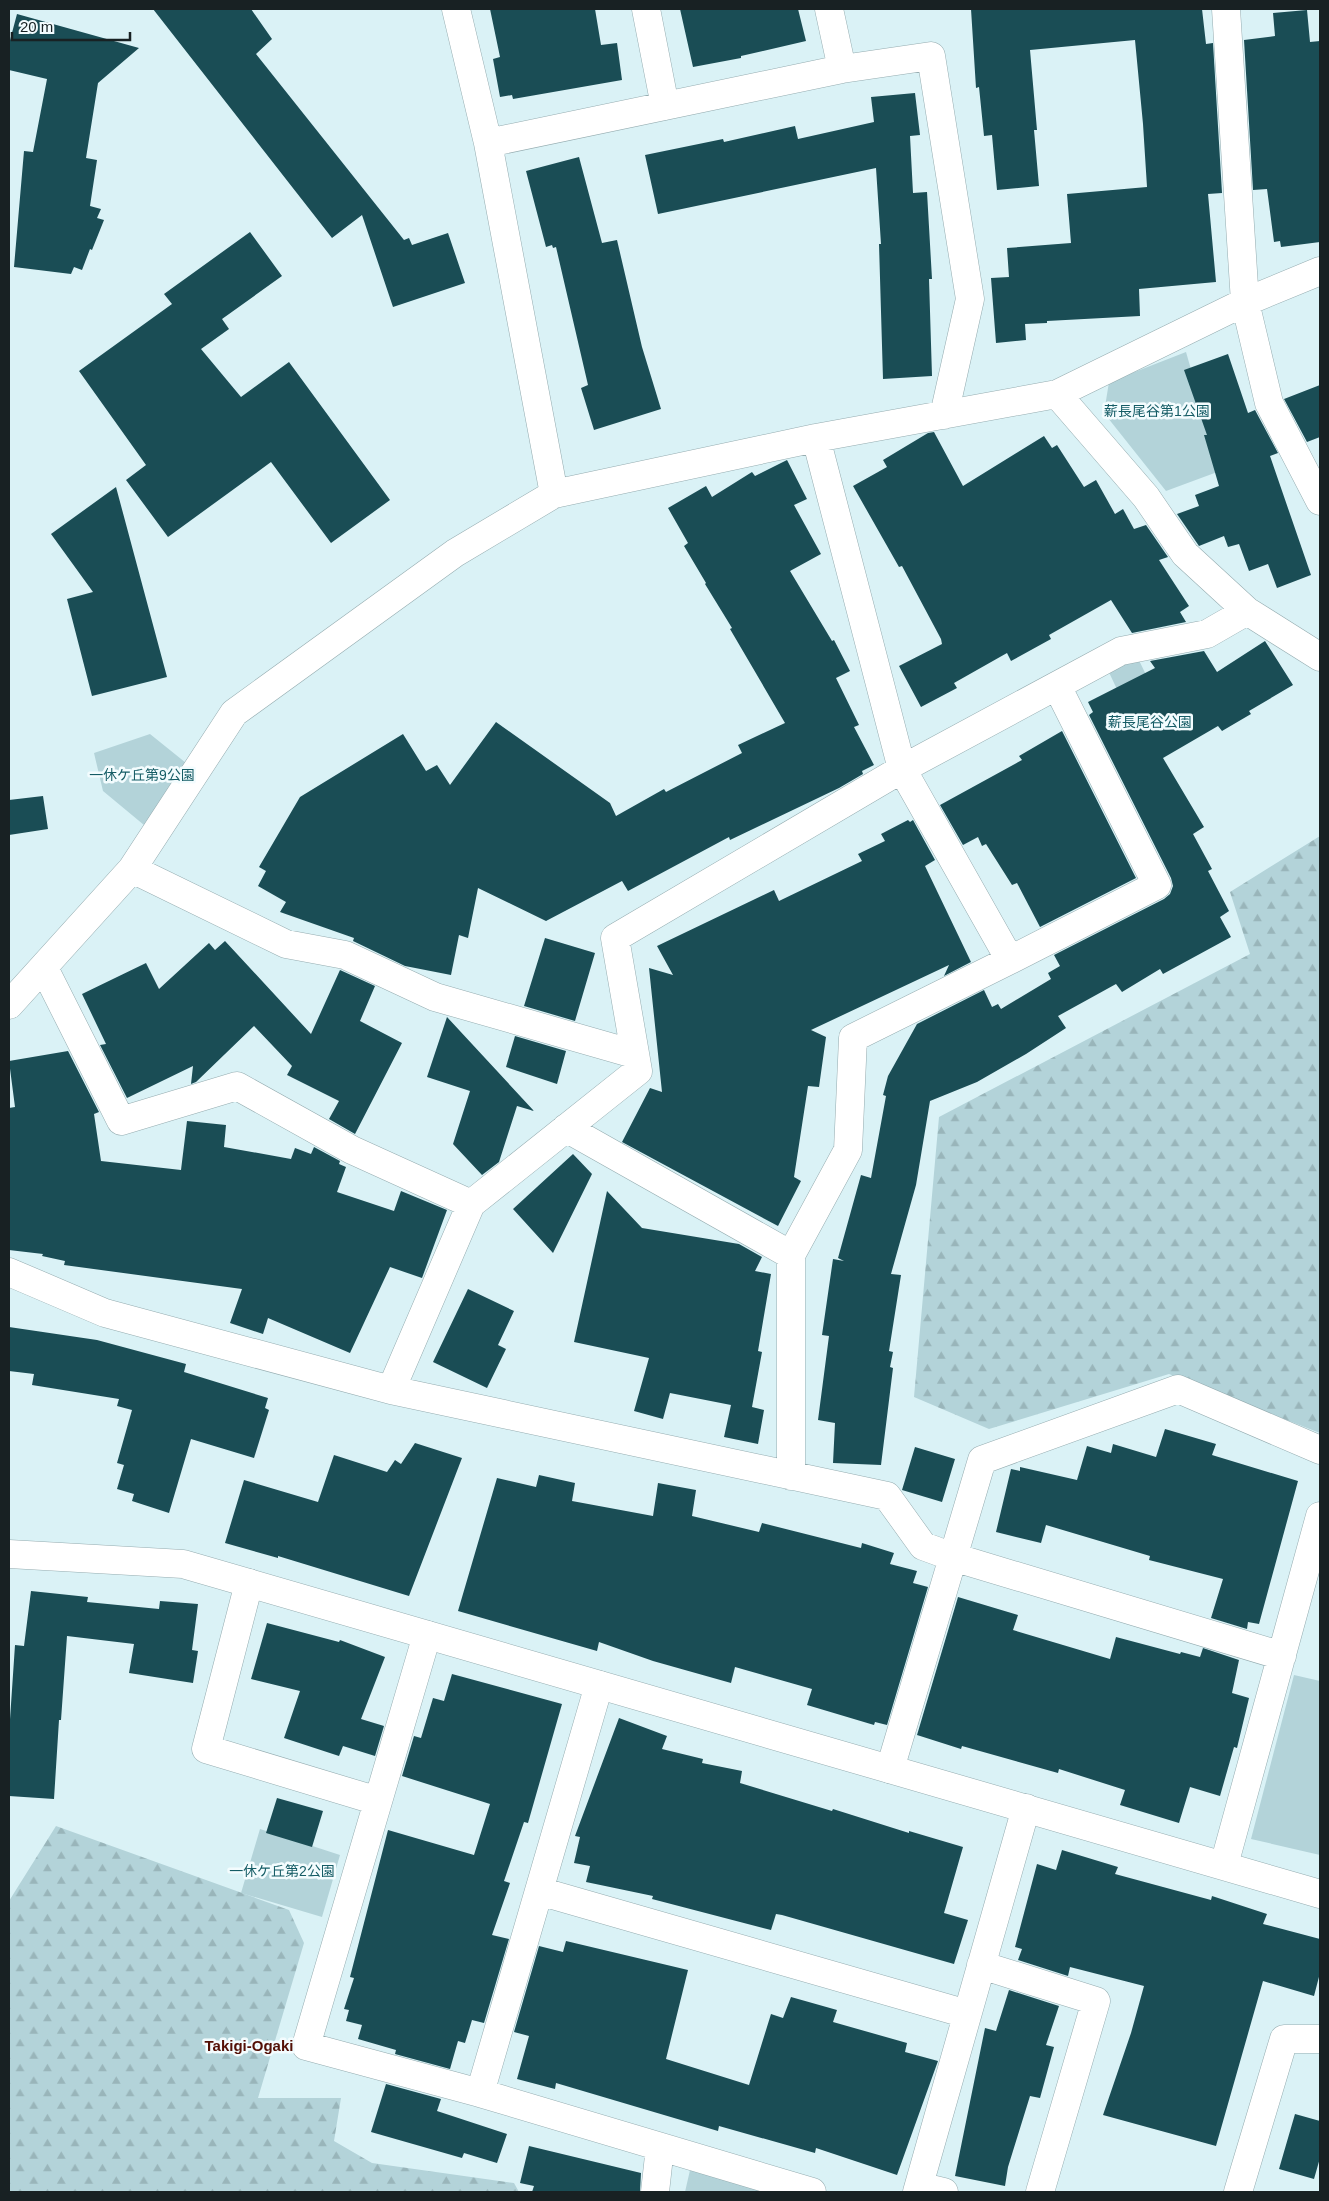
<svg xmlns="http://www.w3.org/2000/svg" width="1329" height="2201" font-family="Helvetica,'Noto Sans JP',sans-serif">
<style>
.forest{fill:url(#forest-firs)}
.green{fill:#b3d3d9}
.building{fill:#1a4d55}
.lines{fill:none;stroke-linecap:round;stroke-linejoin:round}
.minor-casing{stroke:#95acb0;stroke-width:29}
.tertiary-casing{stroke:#95acb0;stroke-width:29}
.minor{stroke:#fff;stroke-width:28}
.tertiary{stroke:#fff;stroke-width:28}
.labels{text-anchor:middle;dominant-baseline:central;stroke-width:5;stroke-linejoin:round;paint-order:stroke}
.park-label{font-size:14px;fill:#155c65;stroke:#f3fcfe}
.neighbourhood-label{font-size:15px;font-weight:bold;fill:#531006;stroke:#f3fcfe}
</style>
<defs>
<pattern id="forest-firs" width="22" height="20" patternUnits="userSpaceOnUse" patternTransform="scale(1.25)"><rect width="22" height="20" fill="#b3d3d9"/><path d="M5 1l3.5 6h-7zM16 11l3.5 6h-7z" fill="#99b5ba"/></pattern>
</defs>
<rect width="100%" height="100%" fill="#daf2f6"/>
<path class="forest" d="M1320,836V1433L1169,1374L989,1429L914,1397L939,1117L1250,954L1230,892Z
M56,1826L289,1910L304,1943L258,2098H341L334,2141L372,2163L514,2183L519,2192H9V1901Z"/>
<path class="green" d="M1186,352L1220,471L1166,491L1104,413L1109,382Z
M1135,652L1177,739L1148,755L1106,666Z
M150,734L191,767L150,830L103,791L94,753Z
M1294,1675L1320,1681V1855L1251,1839Z
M260,1829L340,1855L322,1917L241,1893Z
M693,2157L795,2192H685Z"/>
<path class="building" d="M153,9H251L272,39L256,54L404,240L409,238L412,245L448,233L465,283L393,307L362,215L332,238Z
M490,9H595L601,45L617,43L622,80L513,99L512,95L500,97L493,59L500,57Z
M680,9H798L806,41L741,56V58L693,67Z
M971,9H1202L1206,44L1213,43L1222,193L1208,194L1216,282L1139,289L1140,316L1047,321V323L1025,324L1026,340L996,343L991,278L1009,277L1007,248L1071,243L1067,194L1147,187L1143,124L1135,40L1030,50L1037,130H1034L1039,186L997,190L992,135L984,136L979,87L976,88Z
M1307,10L1310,42L1320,41V242L1281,247L1280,241L1274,242L1267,189L1253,190L1244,40L1275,36L1273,13Z
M17,14L139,48L98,83L86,158L97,160L90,206L101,209L97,218L104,220L92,250L90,249L82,270L74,267L71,274L14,267L24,151L33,152L47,79L9,70V44Z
M915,93L920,135L910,136L913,193L927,192L932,279H929L932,376L883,379L879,244H881L876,168L658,214L645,155L723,139L724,142L795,126L798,139L874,122L871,97Z
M579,157L602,243L617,240L642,347L661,409L594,430L581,388L588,385L556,247L553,248L552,245L546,247L526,171Z
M250,232L282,276L222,319L229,329L201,349L241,397L289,362L390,500L331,543L271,462L168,537L126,480L146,465L79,371L172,304L164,294Z
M1228,354L1248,413L1255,410L1278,453L1270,456L1311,575L1277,588L1268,564L1249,571L1239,544L1228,547L1224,536L1199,546L1177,514L1199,506L1195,495L1219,486L1204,435H1207L1184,370Z
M1320,385V437L1307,442L1284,399Z
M934,432L963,486L1044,436L1052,448L1057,445L1084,487L1096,480L1115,514L1123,509L1134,529L1146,525L1168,557L1159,560L1189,606L1180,612L1186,622L1132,633L1111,600L1049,635L1051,639L1011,661L1007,653L954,683L957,688L921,707L899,666L942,644L941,639L902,566L899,567L853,486L887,467L883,460L928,433Z
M787,460L807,499L794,505L821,554L790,571L832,641L834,640L850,671L836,678L859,725L854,727L874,765L862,771L863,774L839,788L730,840L729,837L628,891L622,881L546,921L478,888L468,938L459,935L451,975L405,966L353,941L354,938L280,912L286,902L258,886L266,871L259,867L300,797L403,734L426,771L437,765L450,785L496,722L610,803L616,816L664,789L666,792L742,753L738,745L785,723L730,629L732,628L705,584L706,583L684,546L688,543L668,508L706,486L712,497L752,472L755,476Z
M116,487L167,677L92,696L67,599L93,592L51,534Z
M1265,641L1293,685L1249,711L1251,714L1222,731L1218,726L1163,758L1204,827L1193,834L1212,869L1208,871L1229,911L1220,917L1231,937L1163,974L1160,969L1122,992L1116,984L1058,1016L1066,1028L1026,1054L977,1082L930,1101L916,1185L891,1274L901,1275L889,1351L893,1352L890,1367L893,1368L881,1465L833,1463L835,1423L818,1420L829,1336L822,1335L833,1259L844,1261L838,1258L861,1175L871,1178L886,1096L883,1095L888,1076L917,1024L984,990L992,1007L998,1004L1001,1009L1051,979L1048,973L1060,966L1054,955L1164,899L1170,894L1173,886L1171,878L1089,715L1093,712L1088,702L1155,668L1150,661L1204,651L1217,672Z
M1062,731L1136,878L1040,927L1017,883L1012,885L986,844L982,846L978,837L963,845L940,805L1022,760L1019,756Z
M43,796L48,829L9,835V800Z
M908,820L910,822L913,820L935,860L925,866L971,962L944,976L949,965L811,1030L826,1037L819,1087L808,1086L794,1177L801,1181L778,1226L622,1142L650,1088L662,1092L649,968L673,975L657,946L774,890L779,901L862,861L858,854L885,841L881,834Z
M545,938L595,953L575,1021L524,1006Z
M225,941L311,1034L340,970L375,986L360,1021L402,1043L355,1134L329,1119L339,1101L287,1075L292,1066L254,1026L196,1082L191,1084L193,1066L127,1098L100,1045L106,1044L82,994L146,963L159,989L209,943L215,950Z
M447,1017L534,1111L517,1106L499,1162L482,1175L453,1144L470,1091L427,1077Z
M515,1036L566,1051L557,1084L506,1067Z
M68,1051L99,1112L94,1114L101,1161L181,1170L187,1121L226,1125L224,1147L291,1159L295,1148L311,1154L314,1147L340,1161L339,1164L346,1167L337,1192L394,1211L401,1191L447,1210L422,1278L390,1267L350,1353L268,1318L263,1334L230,1323L242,1289L64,1265L65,1261L42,1256L43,1254L9,1250V1108L15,1107L9,1061Z
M573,1154L592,1174L553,1253L513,1209Z
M607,1191L642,1228L739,1244L762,1257L755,1271L771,1274L758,1351L762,1352L752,1407L764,1410L758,1444L724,1437L731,1405L670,1393L663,1419L634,1411L649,1358L574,1342Z
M468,1289L514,1311L498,1345L506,1349L487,1388L433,1362Z
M9,1327L97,1340L186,1364L184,1372L268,1398L265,1408L269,1410L254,1458L191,1439L169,1513L132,1501L134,1494L117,1489L124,1465L117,1463L132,1410L117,1406L119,1399L32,1385L34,1374L9,1371Z
M1165,1429L1216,1444L1212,1455L1298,1481L1259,1624L1248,1622L1247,1629L1211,1618L1223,1579L1149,1560L1150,1556L1046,1525L1041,1543L996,1532L1011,1469L1020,1471V1467L1077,1480L1087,1446L1111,1453L1113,1444L1156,1457Z
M415,1443L462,1458L409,1596L278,1556V1558L225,1543L244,1480L318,1502L334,1455L387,1472L395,1460L401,1464Z
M915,1447L955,1459L942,1502L902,1490Z
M539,1475L575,1483L572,1501L653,1516L658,1483L696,1490L692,1516L759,1532L762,1523L861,1548L862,1543L894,1553L890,1564L917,1571L913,1583L928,1587L887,1725L875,1722L874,1725L807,1705L812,1689L735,1667L731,1683L653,1661L599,1642L597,1651L458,1611L497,1478L536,1487Z
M31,1591L88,1597L87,1602L159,1609L160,1601L198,1604L192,1650L198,1651L193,1683L129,1673L134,1644L67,1636L61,1720H59L54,1799L9,1796V1734L15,1645L24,1646Z
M958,1597L1018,1615L1013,1630L1110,1659L1116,1637L1180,1654L1181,1652L1200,1657L1203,1648L1239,1660L1232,1693L1249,1698L1237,1748L1234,1747L1220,1796L1190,1787L1179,1823L1120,1805L1125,1790L1059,1769L1058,1773L962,1746L961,1749L917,1735Z
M267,1623L339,1642L340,1640L385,1657L361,1719L384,1726L375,1756L343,1746L339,1756L284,1738L300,1691L251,1679Z
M452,1674L562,1704L528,1823L524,1822L504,1881L510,1883L492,1935L509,1939L484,2023L472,2020L465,2043L458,2041L450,2069L395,2054L396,2050L358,2039L362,2025L346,2021L349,2010L344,2009L354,1978L350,1977L388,1830L474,1855L490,1804L402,1776L414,1736L421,1738L433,1698L444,1701Z
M619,1718L667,1736L662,1749L703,1759L702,1763L742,1771L740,1783L832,1811L833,1809L909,1833V1831L963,1847L944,1913L968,1920L954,1964L782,1915L776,1914L771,1930L652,1899L653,1896L586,1882L590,1866L574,1863L580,1837L575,1836Z
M277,1798L323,1811L312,1847L266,1833Z
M1062,1850L1118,1867L1115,1874L1211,1900L1212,1896L1267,1914L1263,1924L1320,1939V1973L1314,1996L1263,1981L1216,2146L1103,2115L1131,2033L1144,1986L1070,1967L1068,1976L1018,1960L1022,1949L1015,1947L1037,1864L1056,1870Z
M566,1941L688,1970L666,2059L749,2085L771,2014L783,2018L791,1997L837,2010L833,2022L907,2043L905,2052L938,2061L897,2175L816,2148L815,2153L719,2126L718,2131L556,2083L555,2089L517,2079L529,2036L514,2032L539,1946L563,1952Z
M1009,1990L1059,2006L1046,2045L1054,2047L1040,2098L1030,2096L1008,2167L1005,2186L955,2176L985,2028L996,2031Z
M386,2084L441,2099L437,2111L507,2134L497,2163L464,2153L462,2158L371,2132Z
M1295,2114L1320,2121V2158L1314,2179L1279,2169Z
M529,2146L641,2173L640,2192H532L534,2186L520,2183Z"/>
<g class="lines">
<defs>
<path id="minor" d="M456,9L488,143L554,494
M646,9L665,106
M1226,9L1245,302L1269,403L1320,501
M842,69L931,56L970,299L944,415
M488,143L842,69L829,9
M1057,394L1146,497L1185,554L1247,611L1320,657
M132,869L286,944L345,955L435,997L634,1054
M1010,960L1157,885L1057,686
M44,968L121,1121L237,1086L352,1150L471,1204
M9,1005L132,869L234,713L455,553L554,494L816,438L1057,394L1245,302L1320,271
M566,1128L791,1255
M9,1272L105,1313L391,1390L887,1496L923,1546L953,1557L1282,1656
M391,1390L471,1204L638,1071L615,938L902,769L1121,651L1207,634L1247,611
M791,1476V1255L848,1150L853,1038L1010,960L902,769L816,438
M249,1583L206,1749L378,1801
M427,1635L306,2046L480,2093L812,2192
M890,1769L982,1460L1178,1389L1320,1450
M1224,1865L1320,1516
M539,1891L967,2014
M981,1965L1096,2001L1040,2192
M480,2093L599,1685
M919,2186L944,2192
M655,2192L660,2147
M917,2192L1026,1808
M1238,2192L1284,2039H1320"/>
<path id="tertiary" d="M9,1554L183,1564L1320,1894"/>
</defs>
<use href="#minor" class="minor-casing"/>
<use href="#tertiary" class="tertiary-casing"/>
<use href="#minor" class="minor"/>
<use href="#tertiary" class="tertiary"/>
</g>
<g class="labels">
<g class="park-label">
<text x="1157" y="411">薪長尾谷第1公園</text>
<text x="1150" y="722">薪長尾谷公園</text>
<text x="142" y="775">一休ケ丘第9公園</text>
<text x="282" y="1871">一休ケ丘第2公園</text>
</g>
<g class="neighbourhood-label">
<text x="249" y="2045">Takigi-Ogaki</text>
</g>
</g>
<rect width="1329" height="2201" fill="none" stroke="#182123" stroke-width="20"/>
<path d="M12 32v8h118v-8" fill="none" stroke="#182123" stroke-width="2.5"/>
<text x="20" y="32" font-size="15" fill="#182123" stroke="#f3fcfe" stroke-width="4" paint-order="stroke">20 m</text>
</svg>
